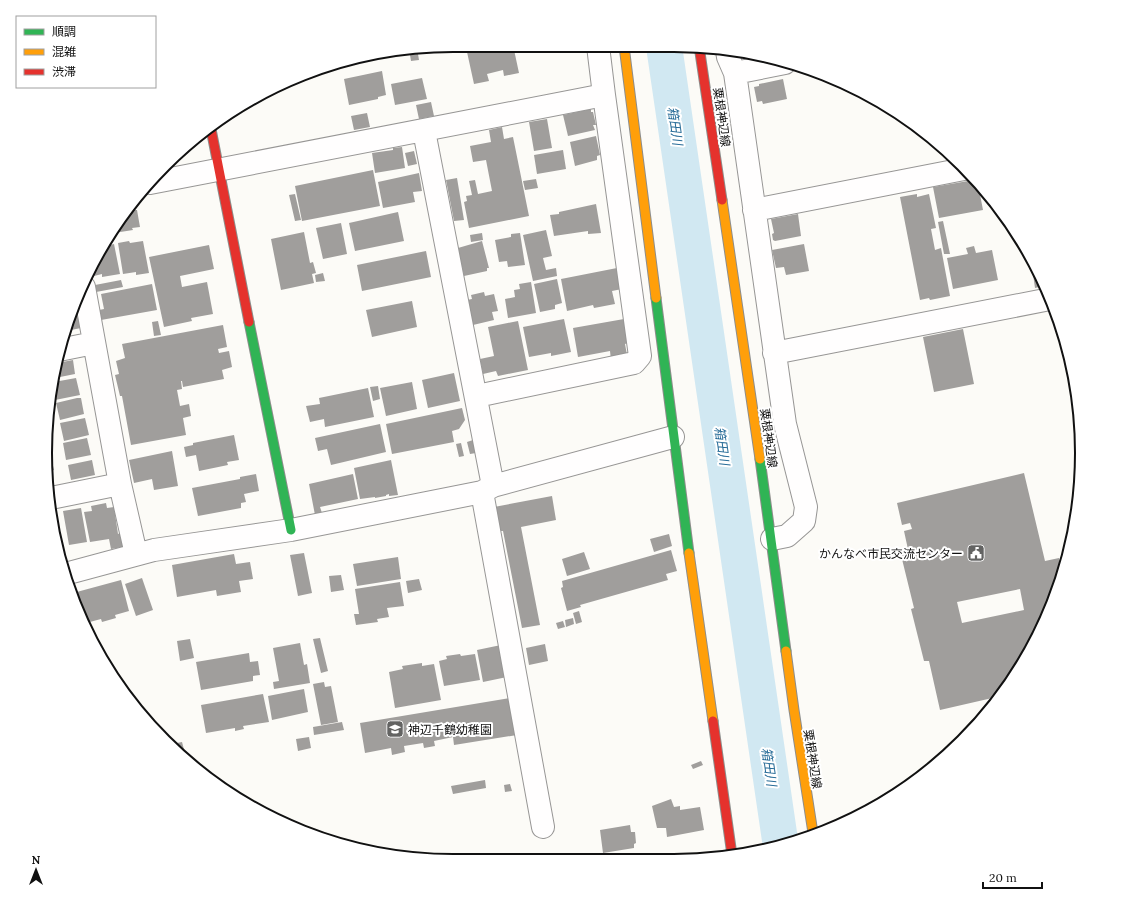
<svg xmlns="http://www.w3.org/2000/svg" width="1127" height="906" font-family="Lora,'Noto Sans JP',serif">
<style>
.lines{fill:none;stroke-linecap:round;stroke-linejoin:round}
.river{stroke:#d1e8f2;stroke-width:36}
.building{fill:#a09e9c;fill-rule:evenodd}
.street-casing{stroke:#979695;stroke-width:24}
.fast-casing{stroke:#8d8d8b;stroke-width:11}
.slow-casing{stroke:#8d8d8b;stroke-width:11}
.jam-casing{stroke:#8d8d8b;stroke-width:11}
.street{stroke:#fffefe;stroke-width:22}
.fast{stroke:#30b455;stroke-width:9}
.slow{stroke:#ff9f0a;stroke-width:9}
.jam{stroke:#e5322d;stroke-width:9}
.labels{text-anchor:middle;dominant-baseline:central;stroke-width:4;stroke-linejoin:round;paint-order:stroke}
.street-label{font-size:12px;fill:#111;stroke:#fff}
.poi-label{font-size:12px;fill:#111;stroke:#fff;text-anchor:end}
.water-label{font-size:13px;font-style:italic;fill:#266b97;stroke:#fff}
.rim{fill:none;stroke:#111;stroke-width:2}
</style>
<rect width="100%" height="100%" fill="#fcfbf7"/>
<g class="lines">
<path class="river" d="M664,46L781,847"/>
</g>
<path class="building" d="M453,45L464,46L438,51L437,47Z
M503,45H513L519,73L504,76L503,70L487,74L489,81L474,84L467,52Z
M418,54L419,60L411,61L410,55Z
M382,71L386,95L378,97V99L349,105L344,79Z
M422,78L427,99L395,105L391,84Z
M783,79L787,99L763,104L762,101L757,102L754,87L759,86V84Z
M431,102L434,116L419,119L416,105Z
M591,109V112H593L596,125H593L595,130L568,136L563,115Z
M367,113L370,127L354,130L351,116Z
M547,119L552,148L534,151L529,122Z
M502,127L504,139L513,137L529,216L469,228L464,202L467,201L466,196L472,195L469,181L475,180L478,194L492,191L486,160L473,162L470,146L491,142L489,130Z
M596,136L600,155L597,156V160L575,166L570,142Z
M402,147L405,168L375,173L372,153L393,150V148Z
M563,150L566,169L537,174L534,155Z
M414,151L417,164L408,166L405,153Z
M169,161L170,167L162,168L165,164Z
M373,170L380,206L302,221L295,186Z
M419,173L422,191L413,192L415,202L383,208L378,182Z
M457,178L464,220L454,221L446,180Z
M536,179L538,188L525,190L523,181Z
M974,180L978,184L983,210L939,218L933,187Z
M295,194L301,220L295,221L289,195Z
M917,194V197L929,194L936,228L931,229L935,250L941,248L950,296L930,300L929,298L920,300L900,197Z
M596,204L601,233L588,234V231L554,236L550,215L559,214V212Z
M132,207V210H137L140,227L132,228L133,230L114,233V231Z
M398,212L404,241L355,251L349,223Z
M798,214L801,236L775,241L773,240L772,234L774,233L771,219Z
M943,221L950,254H944L938,222Z
M341,223L347,254L323,259L316,228Z
M546,230L552,256L543,258L546,270L556,268L557,276L533,281L523,235Z
M304,232L310,263L313,262L316,273L312,274L314,283L281,290L271,239Z
M112,233L113,238L107,239Z
M482,233L483,240L471,242L470,235Z
M520,233L525,265L508,267L507,261L499,262L495,240L511,237V234Z
M129,241L130,243L143,241L149,273L136,275V272L123,274L118,243Z
M482,241L489,268H487V271L464,276L458,248Z
M114,244L120,274L102,277V274L94,276L92,267L100,249L101,247Z
M804,244L809,271L786,275L784,267L776,268L772,250Z
M209,245L214,269L180,276L182,287L207,282L213,314L191,318L192,321L164,327L149,257Z
M974,246L976,253L992,250L998,280L953,289L947,258L968,254L966,248Z
M426,251L431,277L362,291L357,265Z
M617,268L622,289L612,291L615,304L594,308L593,305L567,311L561,279Z
M323,273L325,281L316,282L315,275Z
M1038,273L1044,286L1035,288L1033,274Z
M557,279L562,303L555,305V309L540,312L534,284Z
M121,280L123,287L96,292L95,285Z
M531,282L536,313L508,318L505,299L515,297L514,290L520,289L519,284Z
M152,284L157,310L101,320L99,310L104,309L101,294Z
M484,292L485,296L494,294L498,311L492,312L494,320L473,325L467,300L472,299L471,295Z
M412,301L417,327L372,337L366,310Z
M76,306L81,328L66,331Z
M564,319L571,352L551,356V353L529,357L523,327Z
M624,319L628,343L625,344L627,355L611,360L610,351L578,357L573,328Z
M158,321L161,335L154,336L152,322Z
M518,321L528,370L498,376L496,371L483,374L480,359L494,356L488,327Z
M223,325L227,347L218,349L219,353L229,351L232,367L222,370L224,379L183,387L182,381H181L182,389L177,390L180,406L189,404L191,416L183,418L186,435L131,445L122,396H120L115,375L119,374L116,361L125,358L122,344Z
M963,329L974,384L934,392L923,337Z
M73,360L75,374L55,378L57,363Z
M454,373L460,401L428,408L422,380Z
M76,378L80,395L55,400L53,391L54,382Z
M412,382L417,409L386,416L380,388Z
M378,386L380,399L373,401L370,387Z
M368,388L374,417L325,427L324,419L310,422L306,406L320,404L319,398Z
M77,398H81L84,414L60,420L56,403Z
M462,408L465,420L459,429L452,431L454,442L392,454L386,424Z
M85,418L89,435L64,441L60,423Z
M380,424L386,452L331,465L327,449L318,451L315,438Z
M234,435L239,460L227,462L228,465L199,471L196,455L186,457L184,447L193,445V443Z
M87,438L91,455L66,460L63,443Z
M473,440L476,453L470,454L467,442Z
M461,443L464,456L459,457L456,444Z
M49,448L54,470L47,472L45,453L46,449Z
M172,451L178,486L154,490L152,479L134,483L129,460Z
M92,460L95,475L71,480L68,465Z
M391,460L398,495L389,496V494L386,495V496L375,498V497L360,499L354,468Z
M1024,473L1045,561L1059,558L1062,574L1061,576L1056,577L1058,585L1040,634L1001,696L940,710L929,661H924L911,609L914,608L901,555L909,554L904,531L912,529L910,523L902,525L897,503ZM1020,589L1024,610L962,623L957,602Z
M256,474L259,491L244,494L246,502L241,503V508L198,516L192,488L240,479V477Z
M353,474L358,499L320,507L322,513L315,515L309,484Z
M552,496L556,520L521,527L540,625L522,628L503,531H499L494,507Z
M106,503L107,508L114,507L118,534L120,533L123,547L111,549L109,539L90,542L84,512L92,511L91,506Z
M81,508L87,542L69,545L63,511Z
M669,534L672,546L654,552L650,539Z
M671,550L677,571L666,574L668,580L580,605L581,607L567,611L561,588L563,587L562,581Z
M584,552L590,569L567,576L562,559Z
M304,553L312,593L298,596L290,555Z
M234,554L236,564L250,562L253,579L239,581L241,592L217,596L216,590L177,597L172,565Z
M398,557L401,579L357,586L353,564Z
M341,575L344,590L331,592L329,576Z
M142,578L153,610L136,616L125,584Z
M419,579L422,590L408,593L406,581Z
M121,580L129,611L115,615L116,618L102,622L101,619L86,623L73,593Z
M400,582L404,606L387,608L389,617L377,619L378,622L356,625L354,614H359L355,589Z
M579,611L582,622L576,624L573,613Z
M573,618L574,624L566,627L565,620Z
M563,621L565,627L558,629L556,623Z
M320,638L328,671L321,673L313,639Z
M190,639L194,658L180,661L177,641Z
M300,643L304,665L307,664L310,683L274,689L273,682L279,681L273,648Z
M545,644L548,661L529,665L526,648Z
M501,645L507,677L483,682L477,650Z
M249,653L250,662L258,661L260,675L253,676V681L201,690L196,662Z
M460,654L461,656L475,654L480,680L444,686L439,661L447,659L446,656Z
M422,663V666L434,664L441,700L395,708L389,672L403,669L402,666Z
M324,682L325,687L331,686L338,722L321,725L313,684Z
M304,689L308,712L272,720L268,696Z
M263,694L269,722L243,726L244,729L235,731V728L206,733L201,705Z
M510,698L517,735L454,745L453,737L434,741L435,746L424,748L423,743L404,746L405,752L392,755L391,748L365,753L360,723Z
M342,722L344,730L314,735L313,727Z
M309,737L311,748L298,751L296,739Z
M182,742L186,757L172,744Z
M701,761L703,765L693,769L691,765Z
M485,780L486,788L453,794L451,786Z
M510,784L512,791L505,792L504,785Z
M671,799L674,807L680,806V810L700,807L704,830L667,837L666,828H657L652,806Z
M630,825L631,832H635L636,843L634,844V848L603,853L600,830Z
M615,857L616,860H595Z"/>
<g class="lines">
<defs>
<path id="street" d="M727,51L728,57L735,73L785,424L806,507L804,521L787,536L772,539
M735,73L785,63
M424,131L493,486
M150,183L604,95
M754,210L964,169
M84,287L120,484L136,554
M59,350L94,343
M774,353L1050,299
M477,396L634,363L640,356L604,95L598,46
M482,492L543,827
M51,498L120,484
M65,574L154,550L291,530L482,492L493,486L673,437"/>
<path id="fast" d="M656,298L689,553
M249,322L291,530
M760,459L786,651"/>
<path id="slow" d="M624,46L656,298
M722,200L760,459
M689,553L713,721
M786,651L794,710L813,833"/>
<path id="jam" d="M699,46L722,200
M211,129L249,322
M713,721L732,855"/>
</defs>
<use href="#street" class="street-casing"/>
<use href="#fast" class="fast-casing"/>
<use href="#slow" class="slow-casing"/>
<use href="#jam" class="jam-casing"/>
<use href="#street" class="street"/>
<use href="#fast" class="fast"/>
<use href="#slow" class="slow"/>
<use href="#jam" class="jam"/>
</g>
<defs>
<symbol id="civic-square" viewBox="-11 -11 22 22"><rect x="-9" y="-9" width="18" height="18" rx="4" fill="#636362" stroke="#fff"/><path d="M-.6-6.5H3V-4.5H.6V-3L4-1V1h2V6H-6V1h2V-1L-.6-3ZM-1.2 2.5V6h2.4V2.5Z" fill="#fff"/></symbol>
<symbol id="school-square" viewBox="-11 -11 22 22"><rect x="-9" y="-9" width="18" height="18" rx="4" fill="#636362" stroke="#fff"/><path d="M0-5L7-2L0 1L-7-2ZM-4 1L0 2.5L4 1V4Q0 6-4 4Z" fill="#fff"/></symbol>
</defs>
<g fill-rule="evenodd">
<use href="#civic-square" x="966" y="543" width="20" height="20"/>
<use href="#school-square" x="385" y="719" width="20" height="20"/>
</g>
<g class="labels">
<g class="street-label">
<text transform="translate(722 117) rotate(82)">粟根神辺線</text>
<text transform="translate(769 438) rotate(82)">粟根神辺線</text>
<text transform="translate(813 759) rotate(81)">粟根神辺線</text>
</g>
<g class="poi-label">
<text x="963" y="553">かんなべ市民交流センター</text>
<text x="408" y="729" text-anchor="start">神辺千鶴幼稚園</text>
</g>
<g class="water-label">
<text transform="translate(675 126) rotate(82)">箱田川</text>
<text transform="translate(722 446) rotate(82)">箱田川</text>
<text transform="translate(769 767) rotate(82)">箱田川</text>
</g>
</g>
<path d="M0 0H1127V906H0ZM453 52H674A401 401 0 0 1 1075 453V453A401 401 0 0 1 674 854H453A401 401 0 0 1 52 453V453A401 401 0 0 1 453 52Z" fill="#fff" fill-rule="evenodd"/>
<path class="rim" d="M453 52H674A401 401 0 0 1 1075 453V453A401 401 0 0 1 674 854H453A401 401 0 0 1 52 453V453A401 401 0 0 1 453 52Z"/>
<rect x="16" y="16" width="140" height="72" fill="#ffffff" stroke="#a0a0a0"/>
<rect x="24" y="29" width="20" height="6" fill="#30b455" stroke="#a0a0a0"/>
<text x="52" y="36" font-size="12" fill="#111111">順調</text>
<rect x="24" y="49" width="20" height="6" fill="#ff9f0a" stroke="#a0a0a0"/>
<text x="52" y="56" font-size="12" fill="#111111">混雑</text>
<rect x="24" y="69" width="20" height="6" fill="#e5322d" stroke="#a0a0a0"/>
<text x="52" y="76" font-size="12" fill="#111111">渋滞</text>
<g transform="translate(36 870)" stroke="#ffffff" stroke-width="3" paint-order="stroke">
<path d="M0-3L7 15L0 10L-7 15Z" fill="#111111"/>
<text y="-6" font-size="11" font-weight="bold" text-anchor="middle" fill="#111111">N</text>
</g>
<path d="M983 882v6h59v-6" fill="none" stroke="#111111" stroke-width="2"/>
<text x="989" y="882" font-size="12" fill="#111111" stroke="#ffffff" stroke-width="3" paint-order="stroke">20 m</text>
</svg>
